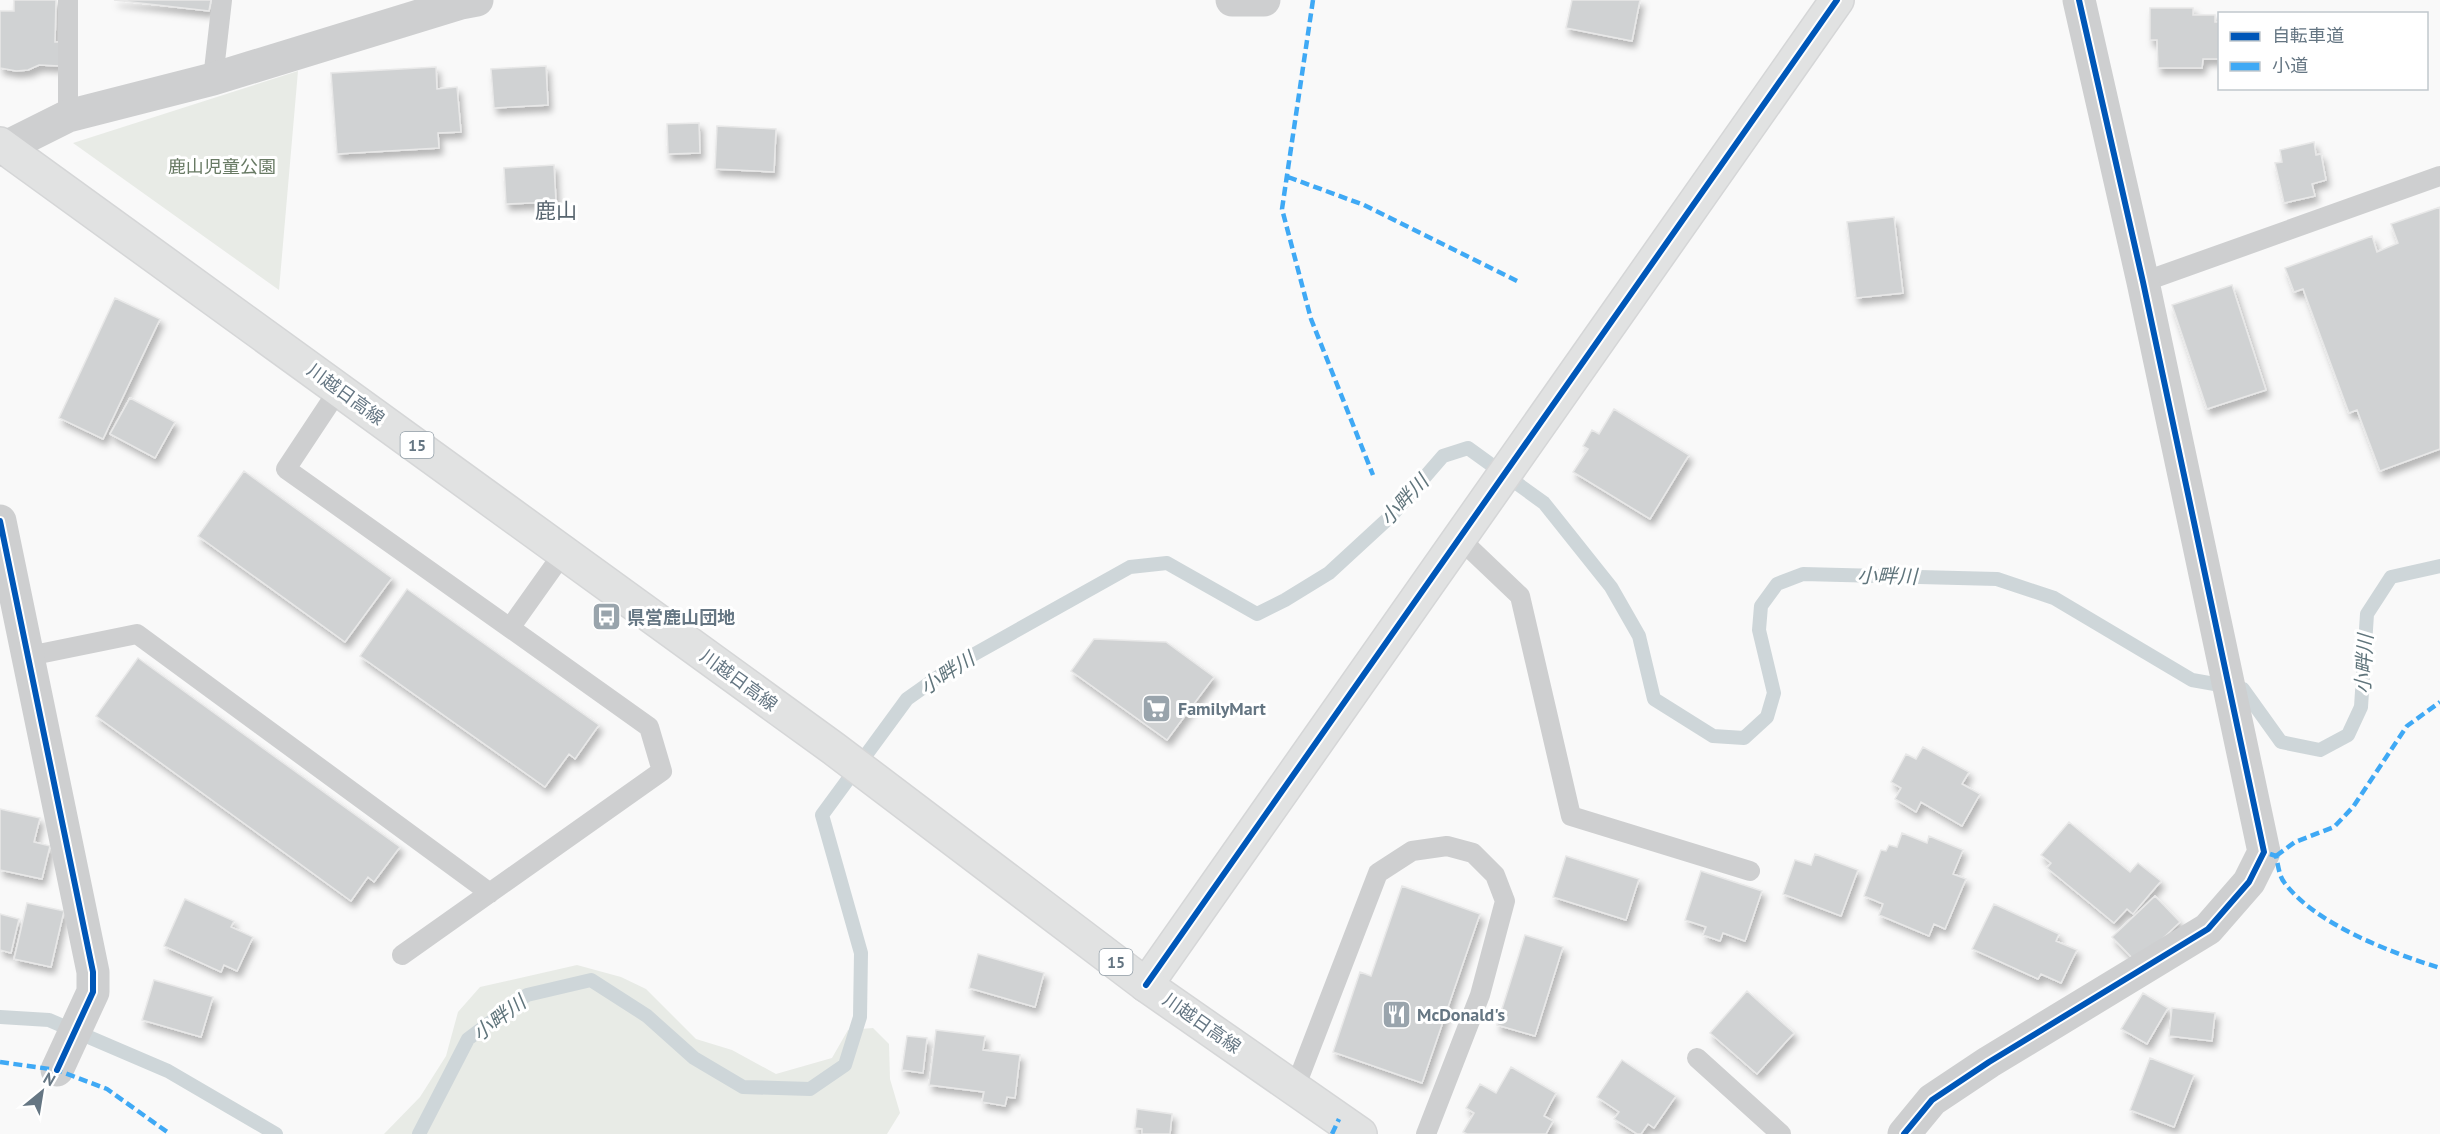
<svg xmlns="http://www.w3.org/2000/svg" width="2440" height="1134" font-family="'PT Sans','Noto Sans JP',sans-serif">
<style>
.green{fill:#e8ebe6}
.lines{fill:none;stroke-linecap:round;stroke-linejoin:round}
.stream{stroke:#ced6d9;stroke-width:14}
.building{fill:#d0d2d3;stroke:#e8e8e8;stroke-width:1.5;filter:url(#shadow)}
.secondary-casing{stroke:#d5d6d7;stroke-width:36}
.primary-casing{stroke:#d5d6d7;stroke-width:36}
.lane{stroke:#cecfd0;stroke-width:20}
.street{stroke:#cecfd0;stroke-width:33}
.secondary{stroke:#e1e2e2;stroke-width:33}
.primary{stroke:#e1e2e2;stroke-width:33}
.quiet{stroke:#3fa9f5;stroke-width:4.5;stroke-dasharray:9 4.5;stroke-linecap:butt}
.cycleway-casing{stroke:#fff;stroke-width:10}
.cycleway{stroke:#0057b8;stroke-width:6}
.labels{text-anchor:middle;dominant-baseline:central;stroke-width:6;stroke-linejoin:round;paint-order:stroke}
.shield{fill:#fff;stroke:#939fa8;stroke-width:1.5}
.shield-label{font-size:16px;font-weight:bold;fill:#657683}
.park-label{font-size:18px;fill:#687a64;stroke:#fff}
.street-label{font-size:18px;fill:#657683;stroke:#fff}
.poi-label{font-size:18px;font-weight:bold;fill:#657683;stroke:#fff;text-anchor:start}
.water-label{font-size:20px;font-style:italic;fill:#60757c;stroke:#fff}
.quarter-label{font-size:21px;fill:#57646e;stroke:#fff}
</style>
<defs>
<filter id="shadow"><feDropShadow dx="3.5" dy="6" stdDeviation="3" flood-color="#0004"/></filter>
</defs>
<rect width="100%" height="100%" fill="#f9f9f9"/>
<path class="green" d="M298,71L279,290L73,143Z
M577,965L621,977L646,989L696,1039L732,1050L776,1074L832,1058L848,1030L873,1028L889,1044L890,1079L900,1113L887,1134H384L420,1097L446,1056L458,1012L480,987Z"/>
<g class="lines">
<path class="stream" d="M0,1017L49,1020L168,1071L276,1134
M419,1134L468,1039L527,995L591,980L647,1016L694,1058L743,1087L810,1089L845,1065L860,1017L861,953L822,815L907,699L955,665L1130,567L1167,563L1257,614L1285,600L1329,573L1392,515L1443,456L1468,448L1544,503L1611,587L1639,636L1654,699L1713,736L1744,738L1767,717L1774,693L1759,630L1761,606L1777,584L1803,574L1997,579L2054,598L2192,680L2243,689L2281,742L2320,750L2348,735L2361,707L2367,614L2391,577L2440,566"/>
</g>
<path class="building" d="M14,0H56L55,42H61L60,66L39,65L28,70L16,71L0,68V11H14Z
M114,0H211L209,11Z
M1572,0H1640L1632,41L1566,28Z
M2150,8H2193V15H2215V22H2220V59H2203L2202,68H2158L2157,40H2150Z
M546,66L548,105L494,108L491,69Z
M436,67L437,89L457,87L461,132L438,133L439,148L337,154L331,73Z
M699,123L700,153L668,154L667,124Z
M717,126L776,129L774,172L715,169Z
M2314,142L2316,155L2321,154L2326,180L2312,184L2315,196L2284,203L2275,163L2282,162L2280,150Z
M554,165L556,202L506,204L504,168Z
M2440,207V449L2380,471L2357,410L2349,413L2303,289L2294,292L2285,268L2372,236L2377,252L2398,243L2391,224Z
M1894,217L1903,293L1856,298L1847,222Z
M2232,285L2266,390L2207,409L2172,305Z
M115,298L160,319L103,439L59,418Z
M130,398L175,422L155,458L110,434Z
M1614,409L1689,455L1650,519L1573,472L1588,449L1583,446L1592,430L1599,434Z
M244,471L392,578L345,642L198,536Z
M407,589L599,725L575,759L569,754L545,787L360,656Z
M1094,639L1166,642L1214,677L1167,740L1071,671Z
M138,658L400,847L374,882L368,877L351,901L96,716Z
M1923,747L1969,772L1962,784L1980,794L1962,826L1921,802L1916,812L1895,799L1901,788L1891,782L1906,754L1916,759Z
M0,809L40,818L34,842L50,846L42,879L0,870Z
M2069,822L2130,872L2138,863L2161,881L2133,914L2127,909L2114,923L2047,868L2051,863L2041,855Z
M1902,833L1927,843L1929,836L1963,850L1953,874L1966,879L1945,929L1934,924L1929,936L1879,915L1883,904L1864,896L1881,850L1886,851L1889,845L1897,847Z
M1815,854L1858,870L1841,916L1783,894L1795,860L1811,865Z
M1566,856L1639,879L1626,920L1553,897Z
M1701,871L1762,891L1745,941L1723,933L1720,941L1703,935L1706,927L1685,920Z
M1402,886L1480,914L1422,1083L1333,1052L1360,972L1371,976Z
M2155,896L2180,922L2137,963L2112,937Z
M185,899L234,921L231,927L253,937L237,971L224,965L221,972L164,946Z
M27,903L64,911L51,967L14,959Z
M1994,904L2059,934L2056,941L2077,950L2061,983L2041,974L2038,979L1972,949Z
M0,914L19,919L11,953L0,950Z
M1525,935L1563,947L1535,1036L1497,1025Z
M978,954L1044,973L1035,1007L969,988Z
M154,980L213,997L201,1037L142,1020Z
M1747,991L1794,1033L1757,1074L1710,1033Z
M2143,993L2168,1008L2147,1044L2121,1029Z
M2172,1008L2215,1013L2212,1041L2169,1036Z
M936,1030L985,1036L983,1050L1020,1055L1015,1098L1007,1097L1005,1106L982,1102L984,1092L929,1085Z
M907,1036L927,1038L923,1073L902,1070Z
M2150,1058L2194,1075L2174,1127L2130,1110Z
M1622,1060L1676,1096L1654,1128L1648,1124L1641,1134H1637L1614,1119L1619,1112L1597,1097Z
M1511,1067L1556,1093L1544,1116L1553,1121L1546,1134H1467L1463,1132L1474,1113L1466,1108L1480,1084L1496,1093Z
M1137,1109L1172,1114L1170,1134H1142V1129L1135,1128Z"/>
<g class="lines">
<defs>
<path id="secondary" d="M1146,985L1837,0"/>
<path id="primary" d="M0,144L833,748L1146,985L1360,1134"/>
</defs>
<use href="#secondary" class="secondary-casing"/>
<use href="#primary" class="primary-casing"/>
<path class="lane" d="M213,79L222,0
M68,116V0
M2143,282L2440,176
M339,389L286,469L510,628
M1459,538L1520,596L1571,816L1750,871
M29,656L137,634L490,893
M402,955L662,771L649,727L510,628L564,552
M1697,1058L1781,1134
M1295,1088L1378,873L1412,851L1447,846L1473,853L1495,875L1505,901L1480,995L1426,1134"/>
<path class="street" d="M1232,0H1264
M0,150L68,116L213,79L461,3L477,0
M0,521L93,972V992L57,1070
M1904,1134L1932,1100L1989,1062L2208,929L2249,882L2264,852L2143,282L2079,0"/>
<use href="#secondary" class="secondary"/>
<use href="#primary" class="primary"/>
<path class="quiet" d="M1313,0L1282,209L1311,319L1373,475
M1288,177L1364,205L1517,281
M2270,854L2276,856C2278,864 2279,876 2284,882C2314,924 2392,953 2440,968
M2276,856L2295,842L2334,827L2353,807L2407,726L2440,702
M0,1062L57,1070L107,1089L170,1134
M1332,1134L1339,1119"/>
<defs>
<path id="cycleway" d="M0,521L93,972V992L57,1070
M1146,985L1837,0
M1904,1134L1932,1100L1989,1062L2208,929L2249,882L2264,852L2143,282L2079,0"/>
</defs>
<use href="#cycleway" class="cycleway-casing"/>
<use href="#cycleway" class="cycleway"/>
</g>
<defs>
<symbol id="bus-square" viewBox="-11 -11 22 22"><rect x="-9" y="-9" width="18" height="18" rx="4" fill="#99a4ac" stroke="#fff"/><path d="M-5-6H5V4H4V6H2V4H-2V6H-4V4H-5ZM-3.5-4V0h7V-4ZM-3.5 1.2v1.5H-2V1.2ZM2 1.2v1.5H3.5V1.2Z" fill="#fff"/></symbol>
<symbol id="supermarket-square" viewBox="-11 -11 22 22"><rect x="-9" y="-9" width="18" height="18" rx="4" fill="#99a4ac" stroke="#fff"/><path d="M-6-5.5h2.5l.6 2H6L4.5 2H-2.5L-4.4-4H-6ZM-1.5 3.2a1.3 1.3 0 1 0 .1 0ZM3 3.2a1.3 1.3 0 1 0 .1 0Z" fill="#fff"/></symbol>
<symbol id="restaurant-square" viewBox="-11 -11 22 22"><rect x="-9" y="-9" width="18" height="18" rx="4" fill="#99a4ac" stroke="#fff"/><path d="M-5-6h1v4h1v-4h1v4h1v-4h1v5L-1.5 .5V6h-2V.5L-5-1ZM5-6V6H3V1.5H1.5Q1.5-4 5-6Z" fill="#fff"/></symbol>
</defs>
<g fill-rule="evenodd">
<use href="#bus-square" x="590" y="600" width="33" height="33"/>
<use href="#supermarket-square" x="1140" y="692" width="33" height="33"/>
<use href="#restaurant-square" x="1380" y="998" width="33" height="33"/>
</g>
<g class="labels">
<g class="shield">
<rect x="400.5" y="432" width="33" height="26" rx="4.5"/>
<rect x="1099.5" y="949" width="33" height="26" rx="4.5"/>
</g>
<g class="shield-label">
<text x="417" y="445">15</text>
<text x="1116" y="962">15</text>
</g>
<g class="park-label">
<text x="222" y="166">鹿山児童公園</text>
</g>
<g class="street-label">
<text transform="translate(346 394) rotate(36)">川越日高線</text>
<text transform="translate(739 680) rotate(36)">川越日高線</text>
<text transform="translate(1202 1023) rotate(35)">川越日高線</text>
</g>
<g class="poi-label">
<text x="627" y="617">県営鹿山団地</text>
<text x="1178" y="708">FamilyMart</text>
<text x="1417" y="1014">McDonald's</text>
</g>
<g class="water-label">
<text transform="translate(1404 500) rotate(-47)">小畔川</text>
<text transform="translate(1887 576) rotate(1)">小畔川</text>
<text transform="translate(2364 664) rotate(-87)">小畔川</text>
<text transform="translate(947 673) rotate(-33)">小畔川</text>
<text transform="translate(499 1018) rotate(-37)">小畔川</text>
</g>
<g class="quarter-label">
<text x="556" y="210">鹿山</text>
</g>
</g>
<rect x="2218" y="12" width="210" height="78" fill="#ffffff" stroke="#c1c8cd" stroke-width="1.5"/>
<rect x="2230" y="32" width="30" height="9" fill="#0057b8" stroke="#c1c8cd" stroke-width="1.5"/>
<text x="2272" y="42" font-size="18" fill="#657683">自転車道</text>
<rect x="2230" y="62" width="30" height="9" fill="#3fa9f5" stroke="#c1c8cd" stroke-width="1.5"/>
<text x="2272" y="72" font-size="18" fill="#657683">小道</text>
<g transform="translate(42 1092) rotate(30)" stroke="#ffffff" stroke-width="4.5" paint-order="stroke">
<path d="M0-4.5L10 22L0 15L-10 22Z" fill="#657683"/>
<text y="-9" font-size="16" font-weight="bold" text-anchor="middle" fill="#657683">N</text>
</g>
</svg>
